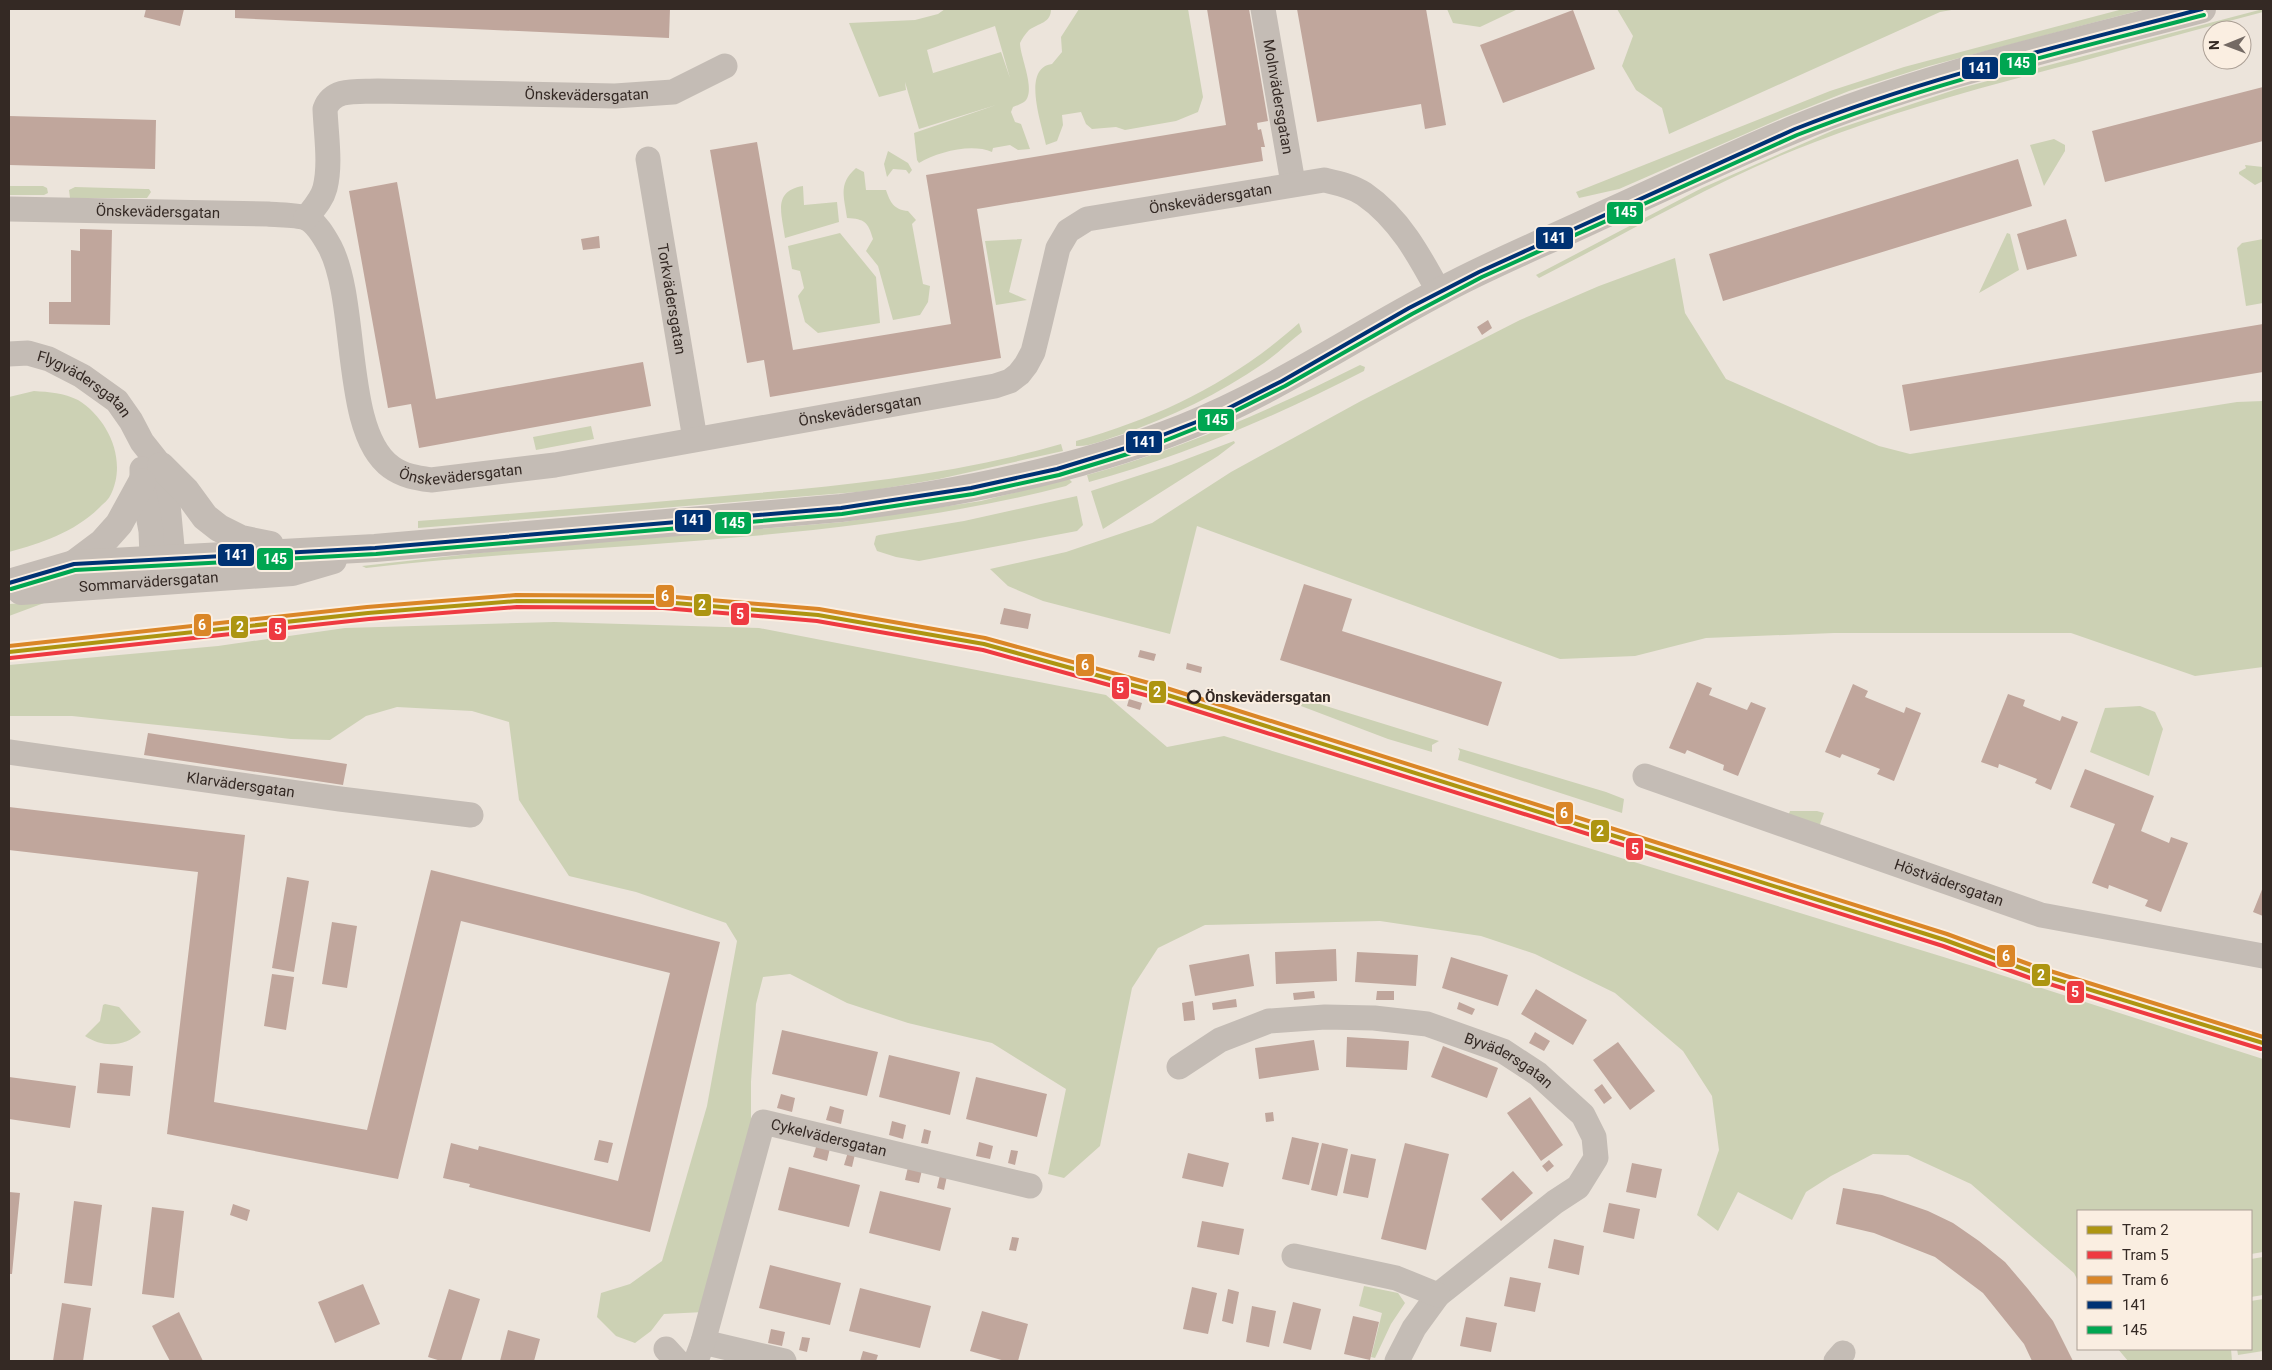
<svg xmlns="http://www.w3.org/2000/svg" width="2272" height="1370" font-family="Roboto,sans-serif">
<style>
.green{fill:#ccd1b4;fill-rule:evenodd}
.building{fill:#c0a69c}
.lines{fill:none;stroke-linecap:round;stroke-linejoin:round}
.minor{stroke:#c4bcb5;stroke-width:25}
.tertiary{stroke:#c4bcb5;stroke-width:28}
.bus-1-casing{stroke:#faeee1;stroke-width:8}
.bus-2-casing{stroke:#faeee1;stroke-width:8}
.bus-1{stroke:#003273;stroke-width:4}
.bus-2{stroke:#00a651;stroke-width:4}
.tram-1-casing{stroke:#faeee1;stroke-width:8}
.tram-2-casing{stroke:#faeee1;stroke-width:8}
.tram-3-casing{stroke:#faeee1;stroke-width:8}
.tram-1{stroke:#ad9511;stroke-width:4}
.tram-2{stroke:#ee3a41;stroke-width:4}
.tram-3{stroke:#da8627;stroke-width:4}
.stop-dot{fill:#faeee1;stroke:#342924;stroke-width:2.5}
.labels{text-anchor:middle;dominant-baseline:central;stroke-width:4;stroke-linejoin:round;paint-order:stroke}
.street-label{font-size:15px;fill:#342924;stroke:#faeee1}
.stop-label{font-size:15px;font-weight:bold;fill:#342924;stroke:#faeee1;text-anchor:start}
.line-badge{stroke:#faeee1;stroke-width:2}
.badge-label{font-size:14px;text-anchor:middle;font-weight:bold;fill:#fff}
</style>
<rect width="100%" height="100%" fill="#ece4db"/>
<path class="green" d="M945,9H1051C1051,23 1039,23 1029,30C1025,34 1022,39 1020,43C1020,57 1037,92 1024,102C1021,104 1016,106 1013,107L1011,112L1015,122L1021,124L1030,149L1018,150L1010,145L993,148L992,152C971,143 938,152 919,163L917,160L914,133L996,105L919,129L905,82L906,90L879,97L849,23L915,20L938,14ZM995,26L1010,78L1001,52L930,74L933,73L927,50Z
M1079,9H1188L1203,97L1198,112L1176,121L1125,130L1116,127L1092,129L1086,124L1081,112L1062,115L1063,125L1057,141L1046,145C1042,125 1021,68 1052,64L1062,52L1061,37Z
M1447,9H1518L1480,27L1453,23Z
M1617,9H1957L1940,12L1669,134L1662,108L1636,90L1622,66L1633,36Z
M2123,9H2145L1929,66L1849,91L1784,117L1619,189L1579,198L1576,192L1830,91L1904,67Z
M2263,9V12C2202,28 2140,45 2079,62C1989,85 1901,109 1815,142C1719,178 1630,232 1539,278L1536,275L1702,188L1834,130L1957,89Z
M2054,139L2065,145V151L2044,186L2030,145Z
M888,151L908,163L912,170L909,174L906,170L893,169L887,177L884,164Z
M2245,165L2263,167V181L2255,185L2239,174V172L2246,168Z
M856,168L864,172L866,190H886C890,202 894,210 908,211L916,220L912,224L923,284L930,286L928,302L920,315L893,320L878,266L866,251L873,239C868,222 865,219 847,218C844,196 838,184 856,168Z
M9,186H43L47,188L48,193L44,195H9Z
M803,186L804,205L837,202L839,222L785,238C782,214 772,191 803,186Z
M75,187L145,189H149L151,192L147,198H70L69,190Z
M840,233L876,277L880,323L818,333L805,322L798,296L804,288L800,271L792,269L788,246Z
M2007,233L2010,234L2019,270L1979,293Z
M1022,239L1009,292L1027,300L996,305L985,241Z
M2263,239V303L2246,306L2237,248L2242,243Z
M1675,258L1685,313L1726,379L1879,446L1910,454L2237,402L2263,401V667L2195,676L2071,633H1834L1706,638L1635,656L1560,659L1197,526L1170,634L1043,601L1008,586L990,569L1066,552L1152,523L1231,472L1361,401L1520,320L1599,286Z
M1299,323L1302,332C1289,342 1277,354 1264,363C1219,394 1171,417 1120,435C1107,439 1089,447 1076,446V441C1162,416 1231,383 1299,323Z
M1360,365L1365,367L1364,371C1279,415 1181,457 1089,482L1087,475C1182,449 1272,409 1360,365Z
M34,391C49,392 64,393 78,400C109,419 128,462 110,496C108,500 103,504 100,507C75,532 42,543 9,552V397Z
M591,426L594,439L536,450L533,437Z
M1234,441L1235,443L1218,456L1103,529L1091,491L1171,465Z
M1061,444L1063,451L939,479L869,491L418,528V521C520,513 622,505 724,496C837,486 951,476 1061,444Z
M1069,479L1072,482L1066,486C837,545 600,541 366,568L362,566L505,550L843,522L981,501Z
M1077,496L1083,525L1077,531L919,561L896,557L877,551L874,544L876,536L879,535L964,521Z
M43,602L44,603L9,616V604Z
M554,622L759,628L1106,695L1167,747L1224,736L1976,967L2263,1059V1252L2251,1254V1211H2078V1281L2074,1273L1971,1184L1908,1155L1873,1154L1831,1176L1806,1192L1792,1220L1738,1192L1718,1231L1697,1215L1719,1150L1712,1096L1683,1051L1615,993L1535,954L1481,936L1380,921L1205,925L1158,948L1132,988L1100,1146L1064,1178L1048,1174L1066,1089L992,1043L908,1023L847,1003L790,974L763,977L756,1004L751,1082V1125L704,1312L664,1314L651,1331L635,1343L616,1336L597,1317L601,1293L630,1284L662,1261L707,1106L737,941L726,923L636,892L569,876L519,800L509,722L472,711L397,707L366,716L330,740L291,739L72,716H9V665L218,646L345,628Z
M1300,698L1439,741L1432,745V752L1388,739L1301,706L1302,704L1299,703Z
M2140,706L2155,712L2163,729L2149,776L2090,752L2105,708Z
M1458,748L1606,792L1624,799L1622,813L1458,760L1460,751Z
M1790,811H1817L1824,813L1818,830L1787,819Z
M105,1004L119,1007L141,1032C125,1047 103,1048 85,1036L100,1021L103,1005Z
M2263,1257V1295L2251,1297V1259Z
M1364,1286L1398,1293L1405,1303L1391,1324L1375,1358L1371,1357L1382,1313L1359,1306Z
M2263,1299V1351L2238,1355L2237,1349H2251V1301Z
M2118,1349H2231L2232,1361H2128Z"/>
<path class="building" d="M146,9H184L180,26L144,17Z
M235,9H670L669,38L235,18Z
M1207,9H1249L1268,121L1257,123L1258,130L1261,129L1265,147H1261L1263,161L977,209L1001,358L770,397L764,360L747,363L710,150L757,142L793,350L951,324L926,175L1226,125Z
M1297,9H1426L1446,125L1425,129L1421,104L1317,122Z
M1573,10L1595,69L1503,103L1480,45Z
M2263,87V141L2105,182L2092,131Z
M9,116L156,120L155,169L9,165Z
M2018,159L2032,206L1723,301L1709,254Z
M397,182L436,399L643,362L651,406L419,448L411,404L388,408L349,191Z
M2066,219L2077,256L2027,270L2017,234Z
M80,229L112,230L110,325L49,324V302H71V250L80,251Z
M599,236L600,248L583,250L581,239Z
M1488,320L1492,328L1482,335L1477,327Z
M2263,324V372L1910,431L1902,385Z
M1304,584L1352,599L1342,631L1502,682L1488,726L1280,660Z
M1004,608L1031,614L1028,629L1000,624Z
M1140,650L1156,654L1154,661L1138,657Z
M1187,663L1202,667L1201,673L1186,669Z
M1697,682L1712,688L1709,695L1747,710L1751,702L1766,708L1738,776L1723,770L1724,765L1687,750L1685,754L1669,748Z
M1853,684L1868,691L1865,697L1904,713L1906,707L1921,713L1894,781L1877,774L1880,769L1842,754L1840,758L1825,752Z
M2008,694L2025,700L2023,706L2060,721L2062,716L2078,722L2051,790L2035,783L2037,779L1999,764L1998,768L1981,762Z
M1129,699L1142,703L1140,710L1127,706Z
M148,733L347,764L343,785L144,755Z
M2085,769L2154,796L2141,831L2169,843L2171,837L2188,843L2161,912L2145,906L2148,900L2109,885L2108,889L2092,883L2115,824L2070,807Z
M9,807L245,835L214,1102L367,1130L431,870L720,942L650,1232L469,1187L470,1184L443,1178L451,1143L478,1150L479,1146L618,1181L670,973L461,921L398,1179L167,1134L198,872L9,850Z
M287,877L309,881L294,972L272,968Z
M2263,887V916L2253,912Z
M332,922L357,926L347,988L322,984Z
M1336,949L1337,981L1276,984L1275,952Z
M1357,952L1418,955L1416,986L1355,982Z
M1249,954L1254,986L1195,996L1189,965Z
M1451,957L1508,975L1498,1006L1442,988Z
M272,974L294,977L286,1030L264,1026Z
M1536,989L1587,1020L1573,1045L1521,1014Z
M1314,991L1315,998L1294,1000L1293,993Z
M1377,991H1394V1000H1376Z
M1236,999L1237,1007L1213,1010L1212,1003Z
M1193,1001L1195,1020L1184,1021L1182,1003Z
M1459,1002L1475,1009L1472,1015L1457,1009Z
M782,1030L878,1052L867,1096L772,1074Z
M1535,1032L1550,1041L1544,1051L1529,1043Z
M1347,1037L1409,1041L1407,1070L1346,1067Z
M1314,1040L1319,1070L1259,1079L1255,1048Z
M1618,1042L1655,1091L1630,1110L1593,1060Z
M1443,1046L1498,1068L1487,1098L1431,1077Z
M889,1055L960,1072L950,1115L879,1097Z
M100,1063L133,1066L130,1096L97,1093Z
M9,1077L76,1086L70,1128L9,1119Z
M976,1077L1047,1094L1037,1137L966,1119Z
M1602,1084L1612,1098L1604,1104L1594,1090Z
M781,1094L795,1098L792,1112L777,1108Z
M1530,1097L1563,1145L1541,1161L1507,1113Z
M830,1106L844,1110L841,1124L826,1120Z
M1273,1112L1274,1121L1266,1122L1265,1113Z
M892,1121L906,1125L903,1139L889,1135Z
M924,1129L931,1131L928,1144L921,1143Z
M1292,1137L1319,1143L1309,1185L1282,1179Z
M599,1140L613,1143L608,1163L594,1160Z
M979,1142L993,1146L990,1159L976,1156Z
M1322,1143L1348,1149L1337,1196L1311,1190Z
M1405,1143L1449,1154L1426,1250L1381,1239Z
M817,1144L830,1148L827,1161L813,1157Z
M1011,1150L1018,1151L1015,1165L1008,1163Z
M848,1152L855,1154L852,1167L844,1165Z
M1188,1153L1229,1163L1223,1187L1182,1178Z
M1351,1154L1376,1159L1368,1198L1343,1193Z
M1549,1160L1554,1166L1547,1172L1542,1166Z
M1632,1163L1662,1169L1656,1198L1626,1192Z
M789,1167L860,1185L849,1227L778,1210Z
M908,1167L922,1170L919,1183L905,1180Z
M1513,1171L1533,1193L1501,1221L1481,1199Z
M940,1175L947,1176L944,1190L937,1188Z
M1843,1188L1882,1195L1928,1211L1953,1223L1979,1241L2005,1262L2028,1289L2053,1321L2073,1361H2032L2024,1344L1983,1293L1935,1257L1874,1233L1836,1224Z
M880,1191L951,1208L940,1251L869,1233Z
M9,1192L20,1193L12,1274H9Z
M74,1201L102,1205L92,1286L64,1283Z
M1609,1203L1640,1209L1634,1239L1603,1232Z
M233,1204L250,1210L247,1221L230,1215Z
M152,1207L184,1211L174,1298L142,1294Z
M1202,1221L1244,1229L1239,1255L1197,1247Z
M1012,1237L1019,1238L1016,1251L1009,1250Z
M1554,1239L1584,1246L1579,1275L1548,1268Z
M770,1265L841,1283L830,1325L759,1308Z
M1510,1277L1541,1283L1535,1312L1504,1306Z
M363,1284L380,1324L335,1343L318,1302Z
M1192,1287L1217,1293L1208,1334L1183,1329Z
M860,1288L931,1306L920,1348L849,1331Z
M449,1289L480,1299L461,1361H441L428,1357Z
M1228,1289L1239,1292L1233,1324L1222,1321Z
M1293,1302L1321,1309L1311,1350L1283,1343Z
M62,1303L91,1308L83,1361H53Z
M1252,1306L1276,1311L1269,1347L1246,1342Z
M982,1311L1028,1324L1018,1361H1005L970,1351Z
M179,1312L203,1361H170L163,1348L152,1326Z
M1353,1316L1379,1322L1370,1360L1344,1354Z
M1466,1317L1497,1323L1491,1352L1460,1346Z
M771,1329L785,1332L782,1346L768,1343Z
M508,1330L540,1339L534,1361H500Z
M802,1337L810,1338L807,1352L799,1350Z
M863,1351L878,1355L876,1361H860Z"/>
<g class="lines">
<g class="minor">
<path id="s1" d="M1263,9L1293,183"/>
<path id="s2" d="M648,159L695,439"/>
<path id="s3" d="M9,209L268,214C278,215 299,215 306,218C317,223 325,238 330,247C359,303 342,432 391,467C403,476 417,478 431,480L555,465L995,386L1010,381L1019,374L1026,365L1033,352L1039,328L1058,248L1068,231L1087,219L1324,180C1337,183 1352,186 1364,194C1399,218 1419,255 1439,292"/>
<path id="s4" d="M306,218C313,209 322,200 325,188C331,164 326,135 325,109C333,87 359,92 378,91L615,96L673,92L725,66"/>
<path id="s5" d="M9,354L28,353L49,359L82,376L117,401L131,421L142,442L161,466L167,494L175,578"/>
<path d="M142,469V482L151,531L153,581"/>
<path id="s6" d="M9,752L340,799L471,815"/>
<path id="s7" d="M1645,776L2041,915L2263,956"/>
<path id="s8" d="M1179,1067L1220,1040L1269,1021L1325,1017L1374,1018L1427,1024L1503,1051L1538,1074L1583,1115L1594,1137L1596,1158L1578,1187L1555,1202L1438,1295L1414,1328L1397,1361"/>
<path d="M1294,1256L1396,1278L1438,1295"/>
<path d="M703,1342L784,1361"/>
<path d="M666,1349L677,1361"/>
<path id="s9" d="M696,1361L703,1342L763,1122L1030,1186"/>
<path d="M1836,1361L1843,1353"/>
</g>
<g class="tertiary">
<path d="M161,466L186,491L205,517L219,528L241,539L270,545"/>
<path d="M74,564L102,543L119,524L142,482"/>
<path d="M9,583L74,564L375,548L841,508C957,494 1074,471 1183,428C1274,392 1355,336 1441,291C1491,264 1543,243 1594,219C1661,189 1727,157 1795,129C1925,75 2066,45 2202,9"/>
<path id="s10" d="M21,591L292,572L333,560"/>
</g>
<defs>
<path id="bus-1" d="M9,583L74,564L375,548L841,508L971,488L1057,469L1142,443L1217,414L1282,381L1409,308L1479,272L1795,129C1927,77 2065,45 2202,9"/>
<path id="bus-2" d="M11,589L75,570L376,554L842,514L973,494L1059,475L1144,449L1219,419L1285,386L1412,314L1482,277L1797,135C1929,83 2067,51 2204,15"/>
</defs>
<use href="#bus-1" class="bus-1-casing"/>
<use href="#bus-2" class="bus-2-casing"/>
<use href="#bus-1" class="bus-1"/>
<use href="#bus-2" class="bus-2"/>
<defs>
<path id="tram-1" d="M9,652L368,613L517,601L663,602L818,615L984,644L1158,692L1945,940L2032,972L2263,1043"/>
<path id="tram-2" d="M10,658L369,619L517,607L663,608L817,621L983,650L1156,698L1943,946L2030,978L2261,1049"/>
<path id="tram-3" d="M9,646L367,607L516,595L663,596L819,609L985,638L1160,686L1947,934L2034,966L2263,1037"/>
</defs>
<use href="#tram-1" class="tram-1-casing"/>
<use href="#tram-2" class="tram-2-casing"/>
<use href="#tram-3" class="tram-3-casing"/>
<use href="#tram-1" class="tram-1"/>
<use href="#tram-2" class="tram-2"/>
<use href="#tram-3" class="tram-3"/>
</g>
<circle class="stop-dot" cx="1194" cy="697" r="6"/>
<g class="labels">
<g class="street-label">
<text stroke="none"><textPath href="#s4" startOffset="384">Önskevädersgatan</textPath></text>
<text stroke="none"><textPath href="#s1" startOffset="89">Molnvädersgatan</textPath></text>
<text stroke="none"><textPath href="#s3" startOffset="1510">Önskevädersgatan</textPath></text>
<text stroke="none"><textPath href="#s3" startOffset="149">Önskevädersgatan</textPath></text>
<text stroke="none"><textPath href="#s2" startOffset="142">Torkvädersgatan</textPath></text>
<text stroke="none"><textPath href="#s5" startOffset="84">Flygvädersgatan</textPath></text>
<text stroke="none"><textPath href="#s3" startOffset="1045">Önskevädersgatan</textPath></text>
<text stroke="none"><textPath href="#s3" startOffset="640">Önskevädersgatan</textPath></text>
<text stroke="none"><textPath href="#s10" startOffset="128">Sommarvädersgatan</textPath></text>
<text stroke="none"><textPath href="#s6" startOffset="234">Klarvädersgatan</textPath></text>
<text stroke="none"><textPath href="#s7" startOffset="322">Höstvädersgatan</textPath></text>
<text stroke="none"><textPath href="#s8" startOffset="350">Byvädersgatan</textPath></text>
<text stroke="none"><textPath href="#s9" startOffset="316">Cykelvädersgatan</textPath></text>
</g>
<g class="stop-label">
<text x="1205" y="697">Önskevädersgatan</text>
</g>
</g>
<g class="line-badge">
<rect x="1999" y="52" width="38" height="24" rx="5" fill="#00a651"/>
<rect x="1961" y="56" width="38" height="24" rx="5" fill="#003273"/>
<rect x="1606" y="201" width="38" height="24" rx="5" fill="#00a651"/>
<rect x="1535" y="226" width="39" height="24" rx="5" fill="#003273"/>
<rect x="1197" y="408" width="38" height="24" rx="5" fill="#00a651"/>
<rect x="1125" y="430" width="38" height="24" rx="5" fill="#003273"/>
<rect x="674" y="509" width="38" height="24" rx="5" fill="#003273"/>
<rect x="714" y="511" width="38" height="24" rx="5" fill="#00a651"/>
<rect x="217" y="543" width="38" height="24" rx="5" fill="#003273"/>
<rect x="256" y="547" width="38" height="24" rx="5" fill="#00a651"/>
<rect x="655" y="584" width="20" height="24" rx="5" fill="#da8627"/>
<rect x="693" y="593" width="19" height="24" rx="5" fill="#ad9511"/>
<rect x="730" y="602" width="20" height="24" rx="5" fill="#ee3a41"/>
<rect x="193" y="613" width="19" height="24" rx="5" fill="#da8627"/>
<rect x="230" y="615" width="19" height="24" rx="5" fill="#ad9511"/>
<rect x="268" y="617" width="19" height="24" rx="5" fill="#ee3a41"/>
<rect x="1075" y="653" width="20" height="24" rx="5" fill="#da8627"/>
<rect x="1111" y="676" width="19" height="24" rx="5" fill="#ee3a41"/>
<rect x="1148" y="680" width="19" height="24" rx="5" fill="#ad9511"/>
<rect x="1555" y="801" width="19" height="24" rx="5" fill="#da8627"/>
<rect x="1590" y="819" width="20" height="24" rx="5" fill="#ad9511"/>
<rect x="1625" y="837" width="19" height="24" rx="5" fill="#ee3a41"/>
<rect x="1996" y="944" width="20" height="24" rx="5" fill="#da8627"/>
<rect x="2031" y="963" width="20" height="24" rx="5" fill="#ad9511"/>
<rect x="2066" y="980" width="19" height="24" rx="5" fill="#ee3a41"/>
</g>
<g class="badge-label">
<text x="2018" y="68">145</text>
<text x="1980" y="73">141</text>
<text x="1625" y="217">145</text>
<text x="1554" y="243">141</text>
<text x="1216" y="425">145</text>
<text x="1144" y="447">141</text>
<text x="693" y="525">141</text>
<text x="733" y="528">145</text>
<text x="236" y="560">141</text>
<text x="275" y="564">145</text>
<text x="665" y="601">6</text>
<text x="702" y="610">2</text>
<text x="740" y="619">5</text>
<text x="202" y="630">6</text>
<text x="240" y="632">2</text>
<text x="278" y="634">5</text>
<text x="1085" y="670">6</text>
<text x="1120" y="693">5</text>
<text x="1157" y="697">2</text>
<text x="1564" y="818">6</text>
<text x="1600" y="836">2</text>
<text x="1635" y="854">5</text>
<text x="2006" y="961">6</text>
<text x="2041" y="980">2</text>
<text x="2075" y="997">5</text>
</g>
<rect width="2272" height="1370" fill="none" stroke="#342924" stroke-width="20"/>
<rect x="2077" y="1210" width="175" height="140" fill="#faeee1" stroke="#ab9f95"/>
<rect x="2087" y="1226" width="25" height="8" fill="#ad9511" stroke="#ab9f95"/>
<text x="2122" y="1235" font-size="15" fill="#342924">Tram 2</text>
<rect x="2087" y="1251" width="25" height="8" fill="#ee3a41" stroke="#ab9f95"/>
<text x="2122" y="1260" font-size="15" fill="#342924">Tram 5</text>
<rect x="2087" y="1276" width="25" height="8" fill="#da8627" stroke="#ab9f95"/>
<text x="2122" y="1285" font-size="15" fill="#342924">Tram 6</text>
<rect x="2087" y="1301" width="25" height="8" fill="#003273" stroke="#ab9f95"/>
<text x="2122" y="1310" font-size="15" fill="#342924">141</text>
<rect x="2087" y="1326" width="25" height="8" fill="#00a651" stroke="#ab9f95"/>
<text x="2122" y="1335" font-size="15" fill="#342924">145</text>
<g transform="translate(2227 45) rotate(269)"><circle r="24" fill="#faeee1" stroke="#ab9f95"/>
<path d="M0-4L9 19L0 12L-9 19Z" fill="#746a64"/>
<text y="-8" font-size="14" font-weight="bold" text-anchor="middle" fill="#342924">N</text>
</g>
</svg>
